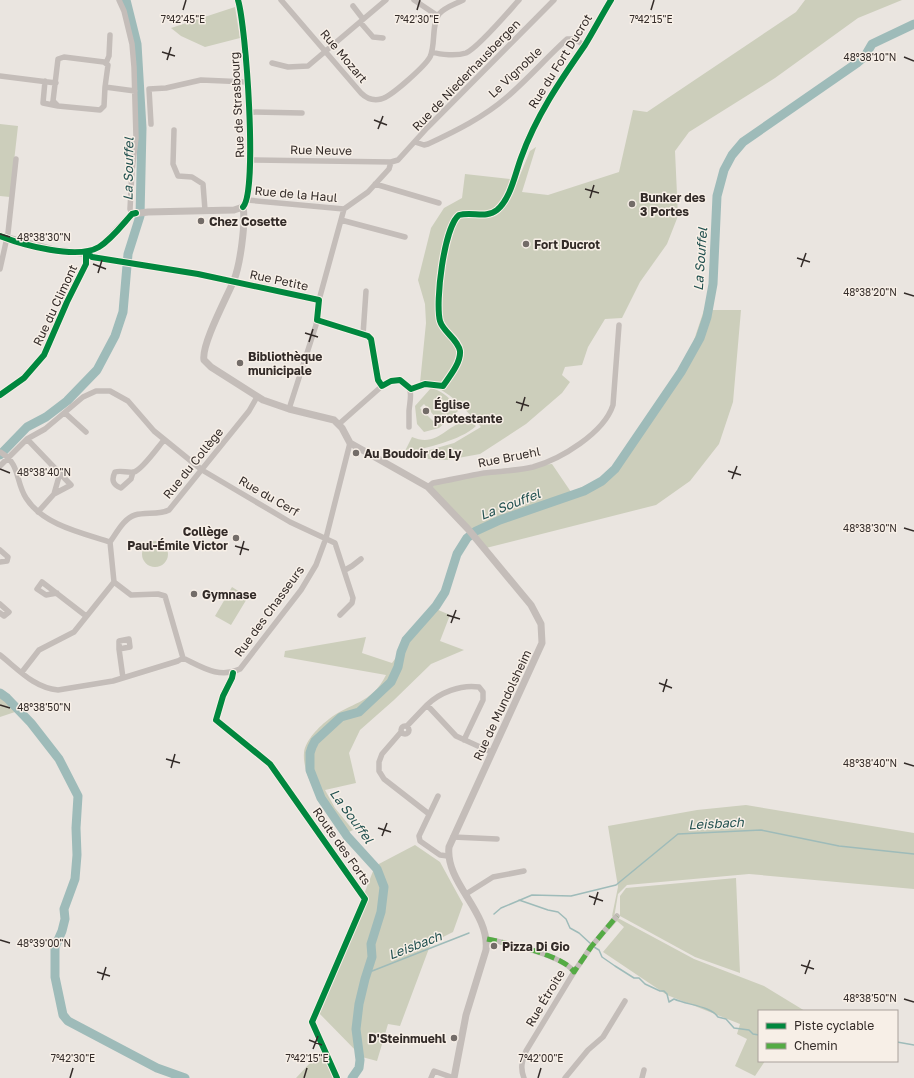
<svg xmlns="http://www.w3.org/2000/svg" width="914" height="1078" font-family="'Golos Text',sans-serif">
<style>
.green{fill:#cccebb;fill-rule:evenodd}
.lines{fill:none;stroke-linecap:round;stroke-linejoin:round}
.stream{stroke:#9ebbb9;stroke-width:1.5}
.river{stroke:#9ebbb9;stroke-width:9}
.minor{stroke:#c4bdb9;stroke-width:5.5}
.tertiary{stroke:#c4bdb9;stroke-width:7}
.quiet{stroke:#54ab44;stroke-width:5;stroke-dasharray:10 5;stroke-linecap:butt}
.cycleway-casing{stroke:#f7efe7;stroke-width:8}
.cycleway{stroke:#00873e;stroke-width:6}
.ticks{fill:none;stroke:#332b28;stroke-width:1.5}
.poi-dot{fill:#736c68;stroke:#f7efe7;stroke-width:1.5}
.labels{text-anchor:middle;dominant-baseline:central;stroke-width:3;stroke-linejoin:round;paint-order:stroke}
.street-label{font-size:12px;fill:#332b28;stroke:#f7efe7}
.poi-label{font-size:12px;font-weight:bold;fill:#332b28;stroke:#f7efe7;text-anchor:start}
.water-label{font-size:13px;font-style:italic;fill:#225150;stroke:#f7efe7}
.ticks-label{font-size:10px;text-anchor:middle;fill:#332b28;stroke:#f7efe7;stroke-width:3;stroke-linejoin:round;paint-order:stroke}
</style>
<rect width="100%" height="100%" fill="#eae5e0"/>
<path class="green" d="M805,0H902L858,18L775,78L689,132L675,151L678,216L667,244L640,282L622,318L605,319L588,347L582,365L565,367L562,375L570,382L562,393L526,424L480,454L447,460L428,459L426,451L454,443L481,427C466,410 444,384 420,383L426,323L425,304L418,280L431,228L444,208L462,198L465,174L518,180L530,151L536,147L522,192L548,195L619,172L633,110L647,112L796,12Z
M235,7L240,38L205,47L181,36L171,28Z
M0,124L18,126L10,197L0,196Z
M704,310H741L733,402L719,444L690,481L656,505L482,549L427,488L452,477L508,468L552,464L571,492L613,473L691,349Z
M431,388C441,390 455,401 458,411L439,428L424,432L417,424L415,406ZM424,404L437,419L434,422L420,408Z
M468,420L476,426C460,441 425,448 404,453L412,437C437,448 446,425 468,420Z
M142 554a13 13 0 1 1 26 0a13 13 0 1 1-26 0Z
M232,587L248,597L231,625L215,616Z
M436,609L450,615L440,641L464,650L431,664L394,700L360,730L349,753L356,783L325,790L335,808L353,830L347,833C341,827 332,821 328,814C318,799 302,771 304,753C305,740 320,726 329,719C349,703 372,704 386,675L284,657L285,651L366,637L362,653L392,663L418,628Z
M0,692L11,698L21,710L0,717Z
M746,805L914,833V889L749,874L627,885L618,894L614,918L612,916L618,887L608,826L697,810Z
M415,845L440,862L463,904L453,932L431,943L400,1026L388,1024L377,1061L362,1057L318,1012L375,866Z
M736,878L740,973L695,957L620,916V896L626,888Z
M616,917L694,959L764,986L805,1011H759V1061H765L755,1076L735,1066L747,1039L737,1034L740,1024L667,995L603,952L624,927L617,921L611,928L608,926Z
M324,1048L335,1078H296Z"/>
<g class="lines">
<path class="stream" d="M519,900L548,910L558,912L566,919L570,928L579,933L591,944
M494,914L501,908L532,895L571,896L616,885L678,834L761,830L839,846L914,854
M594,947L599,950L602,957L615,966L634,978H639L645,984L660,991H664L667,994L669,1002L674,999C687,1005 711,1006 718,1017L726,1019L734,1028L749,1030L753,1034L759,1035
M367,973L469,933
M897,1042L914,1045"/>
<path class="river" d="M0,455L27,427L46,417L67,401L97,370L115,336L123,312L128,254L140,216L142,128L137,44L126,0
M0,693L7,698L31,723L59,759L78,796L76,828L77,855L75,879L64,909L65,919L62,931L55,947V977L63,1015L68,1021L157,1068L185,1078
M352,1078L359,1068L360,1060L356,1029L359,1004L365,979L372,957L371,944L381,912L384,887L377,869L347,836L321,798L310,770V753L312,747L315,741L341,717L359,712L391,682L398,667L401,652L406,640L436,606L445,592L457,554L467,538L476,531L500,520L584,491L602,481L615,469L681,372L700,338L707,317L713,284L717,196L724,170L732,155L743,142L857,63L865,56L872,44L914,24"/>
<path class="minor" d="M119,0L124,11L132,44L134,67L136,138L132,171L130,209L132,214
M281,0L361,93C366,98 373,101 381,99C391,97 425,66 430,57C436,44 431,25 439,14C445,7 456,4 463,0
M414,0L438,16
M353,6L363,19
M360,22L373,37L383,38
M432,52C441,55 457,56 466,53C478,48 509,11 519,0
M106,63L109,56L110,35
M272,63L288,67L308,66L386,0
M0,76L56,83
M45,81L43,103L58,106
M105,87L104,106L100,110L58,106L53,101L58,59L64,57L104,62L108,65L105,87L135,91
M249,112L302,113
M151,124L149,89L166,88L201,80L247,82
M174,130L173,164L178,176L192,177L203,184L205,210
M415,142L424,145L428,144C456,131 484,117 507,97C528,79 546,58 567,39H574L584,45
M251,160L391,162L398,160L427,128L554,0
M513,180L528,138L546,103L584,45L611,0
M375,184L439,203
M247,200L344,209
M341,220L405,237
M86,252L92,257L116,261
M0,269L8,233L16,159
M233,282L319,300
M317,320L368,336L371,339L378,380L382,386
M363,335L366,291
M0,395L24,378L44,355L67,302L86,264V252
M289,409L316,325L319,300L344,209L368,192L389,169L391,162
M65,413L86,432
M339,424L382,386L391,381L400,380C415,388 410,397 409,411C409,416 409,422 409,427
M27,439L71,485L54,494L38,512
M0,452C21,464 15,481 26,498C43,525 82,533 110,542
M0,466L27,439L45,429L83,397L96,391H110L128,401L154,431L202,470L290,522L335,543L353,598L352,603L340,615
M133,472L131,479L121,488C113,485 111,480 115,472C121,470 127,473 134,472C142,470 158,447 164,440
M428,487L433,483C450,480 467,476 484,473C500,471 517,471 533,467C561,459 604,433 613,405L619,325
M54,494L60,473
M0,550L8,557L7,561L0,562
M345,570L352,566L361,559
M114,582L110,542C116,534 124,518 135,515C146,512 159,515 169,510L249,411L257,397
M57,593L46,595L37,589L42,582L86,616
M0,604L9,612L4,616L0,613
M119,649V641L129,639L130,647L119,649L123,678
M0,655C18,669 34,688 58,690L113,681L178,661L183,658
M22,672L39,650L74,632L114,582L131,595L158,594L165,596L183,658C202,667 219,679 240,669L301,590L316,565L326,538L350,443
M427,705C439,693 461,684 479,687L483,692V700L464,740
M401 730a4 4 0 1 1 8 0a4 4 0 1 1-8 0Z
M407,726L427,705L456,736L491,752
M401,732L382,754L379,762V771L384,779L429,814
M438,796L419,836L420,841L440,855L448,856
M453,837L497,839
M466,894L493,877L524,871
M487,939C506,943 564,955 574,972
M431,1078L434,1071L454,1078
M524,1078C520,1068 522,1061 526,1051L574,972L591,947L617,916
M565,1078L588,1050L603,1037L625,1001
M642,1078L644,1070"/>
<path class="tertiary" d="M238,0C246,26 258,191 243,207
M243,207C246,223 240,265 234,280C227,297 201,345 204,360L211,367L263,400L289,409L334,420L342,428L350,443L428,487L468,529L531,605L541,624L542,643L449,847C445,883 490,912 486,950L466,1015L454,1078
M0,236L54,250L82,253L95,249L105,243L132,214L148,212L234,210L243,207"/>
<path class="quiet" d="M487,939C506,943 564,955 574,972L591,947L617,916"/>
<defs>
<path id="cycleway" d="M238,0C246,26 258,191 243,207
M0,236C23,245 77,260 99,247C112,239 122,225 132,214L136,213
M86,252L92,257L198,274L319,300L317,320L368,336L371,339L378,380L382,386L391,381L400,380L411,389L425,384L443,386C449,377 461,363 460,351C458,339 443,332 440,321C435,302 444,227 459,215C472,211 486,219 497,210C511,198 515,174 521,158C536,116 560,81 585,45C594,30 602,15 611,0
M0,395L24,378L44,355L67,302L86,264V252
M233,673L232,678L223,696L216,720L270,764L365,899L312,1022L337,1078"/>
</defs>
<use href="#cycleway" class="cycleway-casing"/>
<use href="#cycleway" class="cycleway"/>
</g>
<path class="ticks" d="M183,10L186,0M417,10L420,0M651,10L654,0M162,52L175,56M904,57L914,61M167,60L171,47M374,120L387,125M378,129L383,116M585,189L599,193M590,198L594,185M0,234L10,237M797,258L810,262M93,264L106,269M801,267L806,253M98,273L102,260M904,293L914,296M305,333L318,337M309,342L313,329M516,402L529,406M521,411L525,397M0,469L10,473M728,471L741,475M732,479L737,466M904,528L914,531M235,546L249,550M240,555L244,541M447,615L460,619M451,623L456,610M659,683L672,688M663,692L667,679M0,705L10,708M166,759L180,763M904,763L914,766M171,768L175,754M378,828L391,832M382,836L387,823M589,896L603,901M594,905L598,892M0,940L10,943M801,965L814,969M97,972L110,976M805,974L810,960M102,980L106,967M904,999L914,1002M309,1040L322,1045M313,1049L318,1036M70,1078L73,1068M304,1078L307,1068M538,1078L541,1068"/>
<g class="poi-dot">
<circle cx="632" cy="204" r="4"/>
<circle cx="201" cy="221" r="4"/>
<circle cx="526" cy="244" r="4"/>
<circle cx="240" cy="363" r="4"/>
<circle cx="426" cy="411" r="4"/>
<circle cx="356" cy="453" r="4"/>
<circle cx="236" cy="538" r="4"/>
<circle cx="194" cy="594" r="4"/>
<circle cx="494" cy="946" r="4"/>
<circle cx="454" cy="1038" r="4"/>
</g>
<g class="labels">
<g class="street-label">
<text transform="translate(344 56) rotate(50)">Rue Mozart</text>
<text transform="translate(560 61) rotate(-58)">Rue du Fort Ducrot</text>
<text transform="translate(515 72) rotate(-43)">Le Vignoble</text>
<text transform="translate(466 75) rotate(-46)">Rue de Niederhausbergen</text>
<text transform="translate(237 105) rotate(-93)">Rue de Strasbourg</text>
<text transform="translate(321 150) rotate(1)">Rue Neuve</text>
<text transform="translate(296 194) rotate(5)">Rue de la Haul</text>
<text transform="translate(279 280) rotate(12)">Rue Petite</text>
<text transform="translate(55 305) rotate(-65)">Rue du Climont</text>
<text transform="translate(509 457) rotate(-11)">Rue Bruehl</text>
<text transform="translate(193 463) rotate(-51)">Rue du Collège</text>
<text transform="translate(269 496) rotate(30)">Rue du Cerf</text>
<text transform="translate(269 611) rotate(-54)">Rue des Chasseurs</text>
<text transform="translate(502 705) rotate(-65)">Rue de Mundolsheim</text>
<text transform="translate(342 846) rotate(55)">Route des Forts</text>
<text transform="translate(545 998) rotate(-59)">Rue Étroite</text>
</g>
<g class="poi-label">
<text x="640" y="197">Bunker des<tspan x="640" dy="14">3 Portes</tspan></text>
<text x="209" y="221">Chez Cosette</text>
<text x="534" y="244">Fort Ducrot</text>
<text x="248" y="356">Bibliothèque<tspan x="248" dy="14">municipale</tspan></text>
<text x="434" y="404">Église<tspan x="434" dy="14">protestante</tspan></text>
<text x="364" y="453">Au Boudoir de Ly</text>
<text x="228" y="531" text-anchor="end">Collège<tspan x="228" dy="14">Paul-Émile Victor</tspan></text>
<text x="202" y="594">Gymnase</text>
<text x="502" y="946">Pizza Di Gio</text>
<text x="446" y="1038" text-anchor="end">D'Steinmuehl</text>
</g>
<g class="water-label">
<text transform="translate(128 169) rotate(-89)">La Souffel</text>
<text transform="translate(700 259) rotate(-86)">La Souffel</text>
<text transform="translate(510 504) rotate(-21)">La Souffel</text>
<text transform="translate(352 816) rotate(54)">La Souffel</text>
<text transform="translate(716 823) rotate(-3)">Leisbach</text>
<text transform="translate(415 945) rotate(-21)">Leisbach</text>
</g>
</g>
<g class="ticks-label">
<text x="183" y="23">7°42'45"E</text>
<text x="417" y="23">7°42'30"E</text>
<text x="651" y="23">7°42'15"E</text>
<text x="870" y="61">48°38'10"N</text>
<text x="44" y="241">48°38'30"N</text>
<text x="870" y="296">48°38'20"N</text>
<text x="44" y="476">48°38'40"N</text>
<text x="870" y="532">48°38'30"N</text>
<text x="44" y="711">48°38'50"N</text>
<text x="870" y="767">48°38'40"N</text>
<text x="44" y="947">48°39'00"N</text>
<text x="870" y="1002">48°38'50"N</text>
<text x="73" y="1062">7°42'30"E</text>
<text x="307" y="1062">7°42'15"E</text>
<text x="541" y="1062">7°42'00"E</text>
</g>
<rect x="758" y="1010" width="140" height="52" fill="#f7efe7" stroke="#a9a19b"/>
<rect x="766" y="1023" width="20" height="6" fill="#00873e" stroke="#a9a19b"/>
<text x="794" y="1030" font-size="12" fill="#332b28">Piste cyclable</text>
<rect x="766" y="1043" width="20" height="6" fill="#54ab44" stroke="#a9a19b"/>
<text x="794" y="1050" font-size="12" fill="#332b28">Chemin</text>
</svg>
